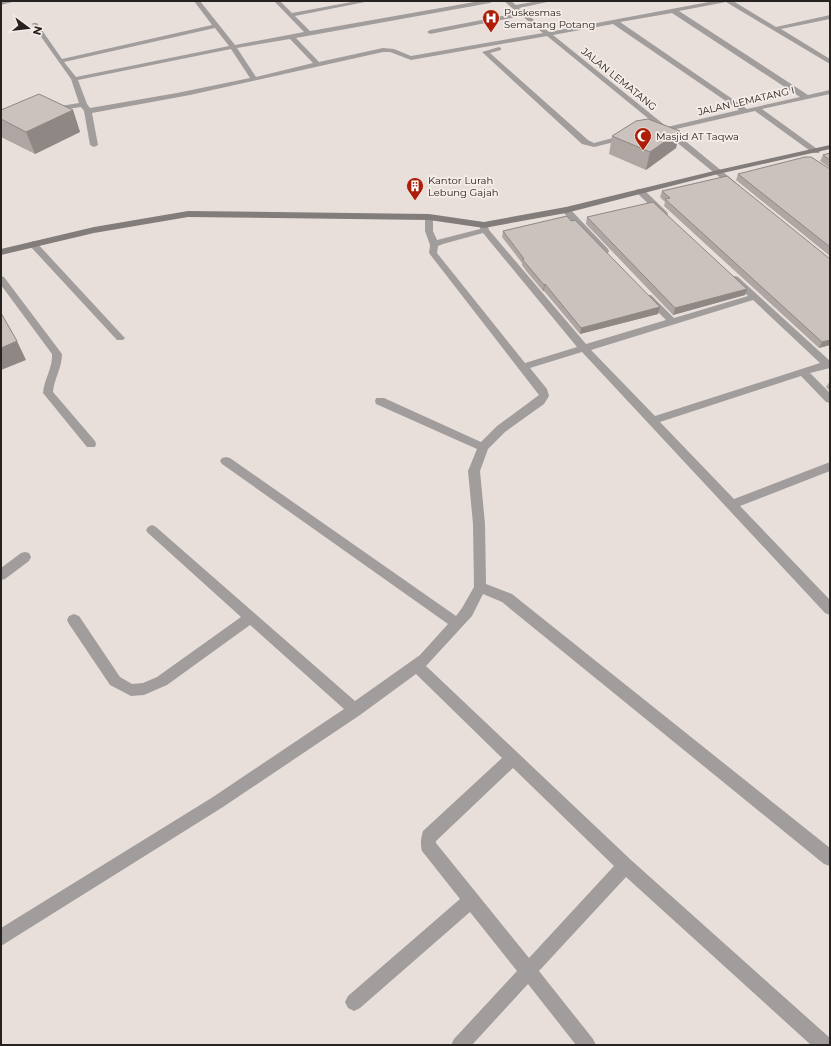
<svg xmlns="http://www.w3.org/2000/svg" width="831" height="1046" font-family="Montserrat,sans-serif">
<style>
.lines{fill:none;stroke-linecap:round;stroke-linejoin:round}
.lane{fill:#a19d9c;fill-rule:evenodd}
.street{fill:#a19d9c;fill-rule:evenodd}
.secondary{fill:#827c7a;fill-rule:evenodd}
.wall{fill:#afa6a3}
.shaded-wall{fill:#8e8784}
.building{fill:#cbc1bd;stroke:#8e8784}
.labels{text-anchor:middle;dominant-baseline:central;stroke-width:3.5;stroke-linejoin:round;paint-order:stroke}
.far-poi-label{font-size:10px;fill:#262220;stroke:#f6ece8;text-anchor:start}
.far-street-label{font-size:10px;fill:#262220;stroke:#f6ece8}
</style>
<rect width="100%" height="100%" fill="#e9dfda"/>
<g class="lines">
<path class="lane" d="M1,276L4,277L62,354C62,368 54,379 53,392L95,441L96,444L95,447H87L43,393C44,379 53,368 52,354L1,285Z"/>
<path class="street" d="M1,1H16L1,5Z
M194,1H200L235,45L304,32L274,1H280L292,13L357,1H370L295,16L310,31L480,1H493L490,3L296,38L319,62L383,48L394,49L411,56L543,33L522,16L430,34L427,32L430,30L518,13L504,1H511L516,5L538,1H552L519,8L549,32L714,1H733L776,27L830,15V19L781,29L830,59V64L726,2L679,11L808,95L830,90V94L762,109L820,151L819,153H813L755,111L672,130L740,186L736,188H733L664,132L655,133V129L660,128L547,36L411,60L390,52H383L190,95L92,113L98,145L94,147L90,145L84,111L81,107L48,112V108L79,103L71,79L32,24L33,23H37L62,59L212,25ZM672,13L800,97L747,109L620,22ZM613,24L739,110L667,127L553,35ZM215,28L229,46L76,77L64,62ZM290,39L313,63L256,77L237,48ZM231,49L250,78L177,93L90,108L87,104L78,80Z
M499,47L501,48V50L490,53L588,140L594,143L628,134L632,136L631,138L594,147L582,144L482,52Z
M637,189H643L667,212L668,214L667,216H661L637,193L636,191Z
M566,207L569,208L608,249L609,251L608,253H602L563,212L562,210L563,208Z
M429,214L433,217V231L437,240L480,229L481,223H487L489,230L586,344L666,320L643,297L645,295H651L674,318L748,296L730,279L735,276L738,277L830,361V368L810,373L830,393V403L826,402L801,376L660,422L734,499L830,462V471L740,506L830,600V615L825,613L582,352L530,368L547,389L549,396L544,404L505,432L488,449L480,471L485,524L486,584L512,594L830,848V866L824,864L502,602L483,594L472,616L426,666L631,860L830,1038V1045H811L626,877L539,971L593,1039L596,1045H576L528,984L472,1045H451L454,1039L517,971L470,912L360,1008L354,1011L348,1008L345,1002L348,996L460,899L422,851C420,844 421,838 423,831L502,758L416,674L360,715L223,807L1,946V928L213,797L344,709L250,625L167,685L144,695L131,696L110,685L69,624L67,620L69,616L74,614L79,616L120,677L132,684L143,683L157,677L241,617L148,533L146,530L148,527L152,525L156,527L355,701L420,655L448,624L222,464L220,461L222,458L226,457L230,458L456,616L462,608L474,587L473,524L468,471L477,449L376,404L375,401L376,398H384L481,442L497,426L539,395L429,253L430,245L425,231V217ZM483,233L577,347L525,363L437,253L438,246L443,244ZM753,300L820,363L655,416L591,350ZM513,768L614,866L529,958L436,843V841Z
M33,241L36,242L123,336L125,338L123,340H117L30,246L29,244Z
M25,552L29,553L31,557L29,561L5,579L1,580V568L21,553Z"/>
<path class="secondary" d="M830,145V149L718,174L566,213L484,228L429,220L188,217L94,233L1,255V249L94,227L188,211L429,214L484,222L566,207L718,170Z"/>
</g>
<path class="wall" d="M1,110H73L80,132L35,154L1,137Z
M680,131L676,148L646,170L609,154L612,136Z
M830,153V168L820,161L823,155Z
M830,169V256L736,180L738,174Z
M662,191L830,259V345L819,348L664,206L665,202L660,197Z
M587,217L745,295L673,315L586,224Z
M571,221L660,307L658,314L580,334L544,291H543L527,272L522,265V263L502,237L503,231Z
M830,381V391L826,387Z"/>
<path class="shaded-wall" d="M73,110L80,132L35,154L26,132Z
M680,131L676,148L646,170L650,152Z
M545,284L544,291H543L544,285Z
M747,289L745,295L673,315L675,308Z
M660,307L658,314L580,334L581,328Z
M830,340V345L819,348L822,342Z
M17,341L26,360L1,370V348Z"/>
<path class="building" d="M39,94L73,110L26,132L1,119V110Z
M648,119L680,131L650,152L612,136L636,121Z
M830,153V160L823,155Z
M805,157H811L830,169V247L738,174Z
M727,176L830,259V340L822,342L665,199L670,198L662,191Z
M653,202L747,289L675,308L587,217Z
M567,216L571,221L575,220L660,307L581,328L545,284L544,285L528,266L522,259H524L503,231Z
M1,313L17,341L1,348Z"/>
<defs>
<symbol id="hospital-pin" viewBox="-11 -11 22 30"><path d="M0 17L-7.5 6A9.5 9.5 0 1 1 7.5 6Z" fill="#ad1e09" stroke="#f6ece8"/><path d="M-5-5h3v3.5h4V-5h3V5h-3V1.5h-4V5h-3Z" fill="#fff"/></symbol>
<symbol id="mosque-pin" viewBox="-11 -11 22 30"><path d="M0 17L-7.5 6A9.5 9.5 0 1 1 7.5 6Z" fill="#ad1e09" stroke="#f6ece8"/><path d="M3.5-4.9A6 6 0 1 0 3.5 4.9A5 5 0 1 1 3.5-4.9Z" fill="#fff"/></symbol>
<symbol id="building-pin" viewBox="-11 -11 22 30"><path d="M0 17L-7.5 6A9.5 9.5 0 1 1 7.5 6Z" fill="#ad1e09" stroke="#f6ece8"/><path d="M-4-6H4V6H1V3H-1V6H-4ZM-2.5-4.3h1.7v1.8h-1.7ZM.8-4.3h1.7v1.8H.8ZM-2.5-1h1.7V.8h-1.7ZM.8-1h1.7V.8H.8Z" fill="#fff"/></symbol>
</defs>
<g fill-rule="evenodd">
<use href="#hospital-pin" x="481" y="8" width="20" height="27"/>
<use href="#mosque-pin" x="633" y="126" width="20" height="27"/>
<use href="#building-pin" x="405" y="176" width="20" height="27"/>
</g>
<g class="labels">
<g class="far-poi-label">
<text x="504" y="12">Puskesmas<tspan x="504" dy="12">Sematang Potang</tspan></text>
<text x="656" y="136">Masjid AT Taqwa</text>
<text x="428" y="180">Kantor Lurah<tspan x="428" dy="12">Lebung Gajah</tspan></text>
</g>
<g class="far-street-label">
<text transform="translate(619 79) rotate(39)">JALAN LEMATANG</text>
<text transform="translate(746 101) rotate(-13)">JALAN LEMATANG I</text>
</g>
</g>
<rect width="831" height="1046" fill="none" stroke="#262220" stroke-width="4"/>
<g transform="translate(28 28) rotate(105)" stroke="#f6ece8" stroke-width="3" paint-order="stroke">
<path d="M0-3L7 15L0 10L-7 15Z" fill="#262220"/>
<text y="-6" font-size="11" font-weight="bold" text-anchor="middle" fill="#262220">N</text>
</g>
</svg>
